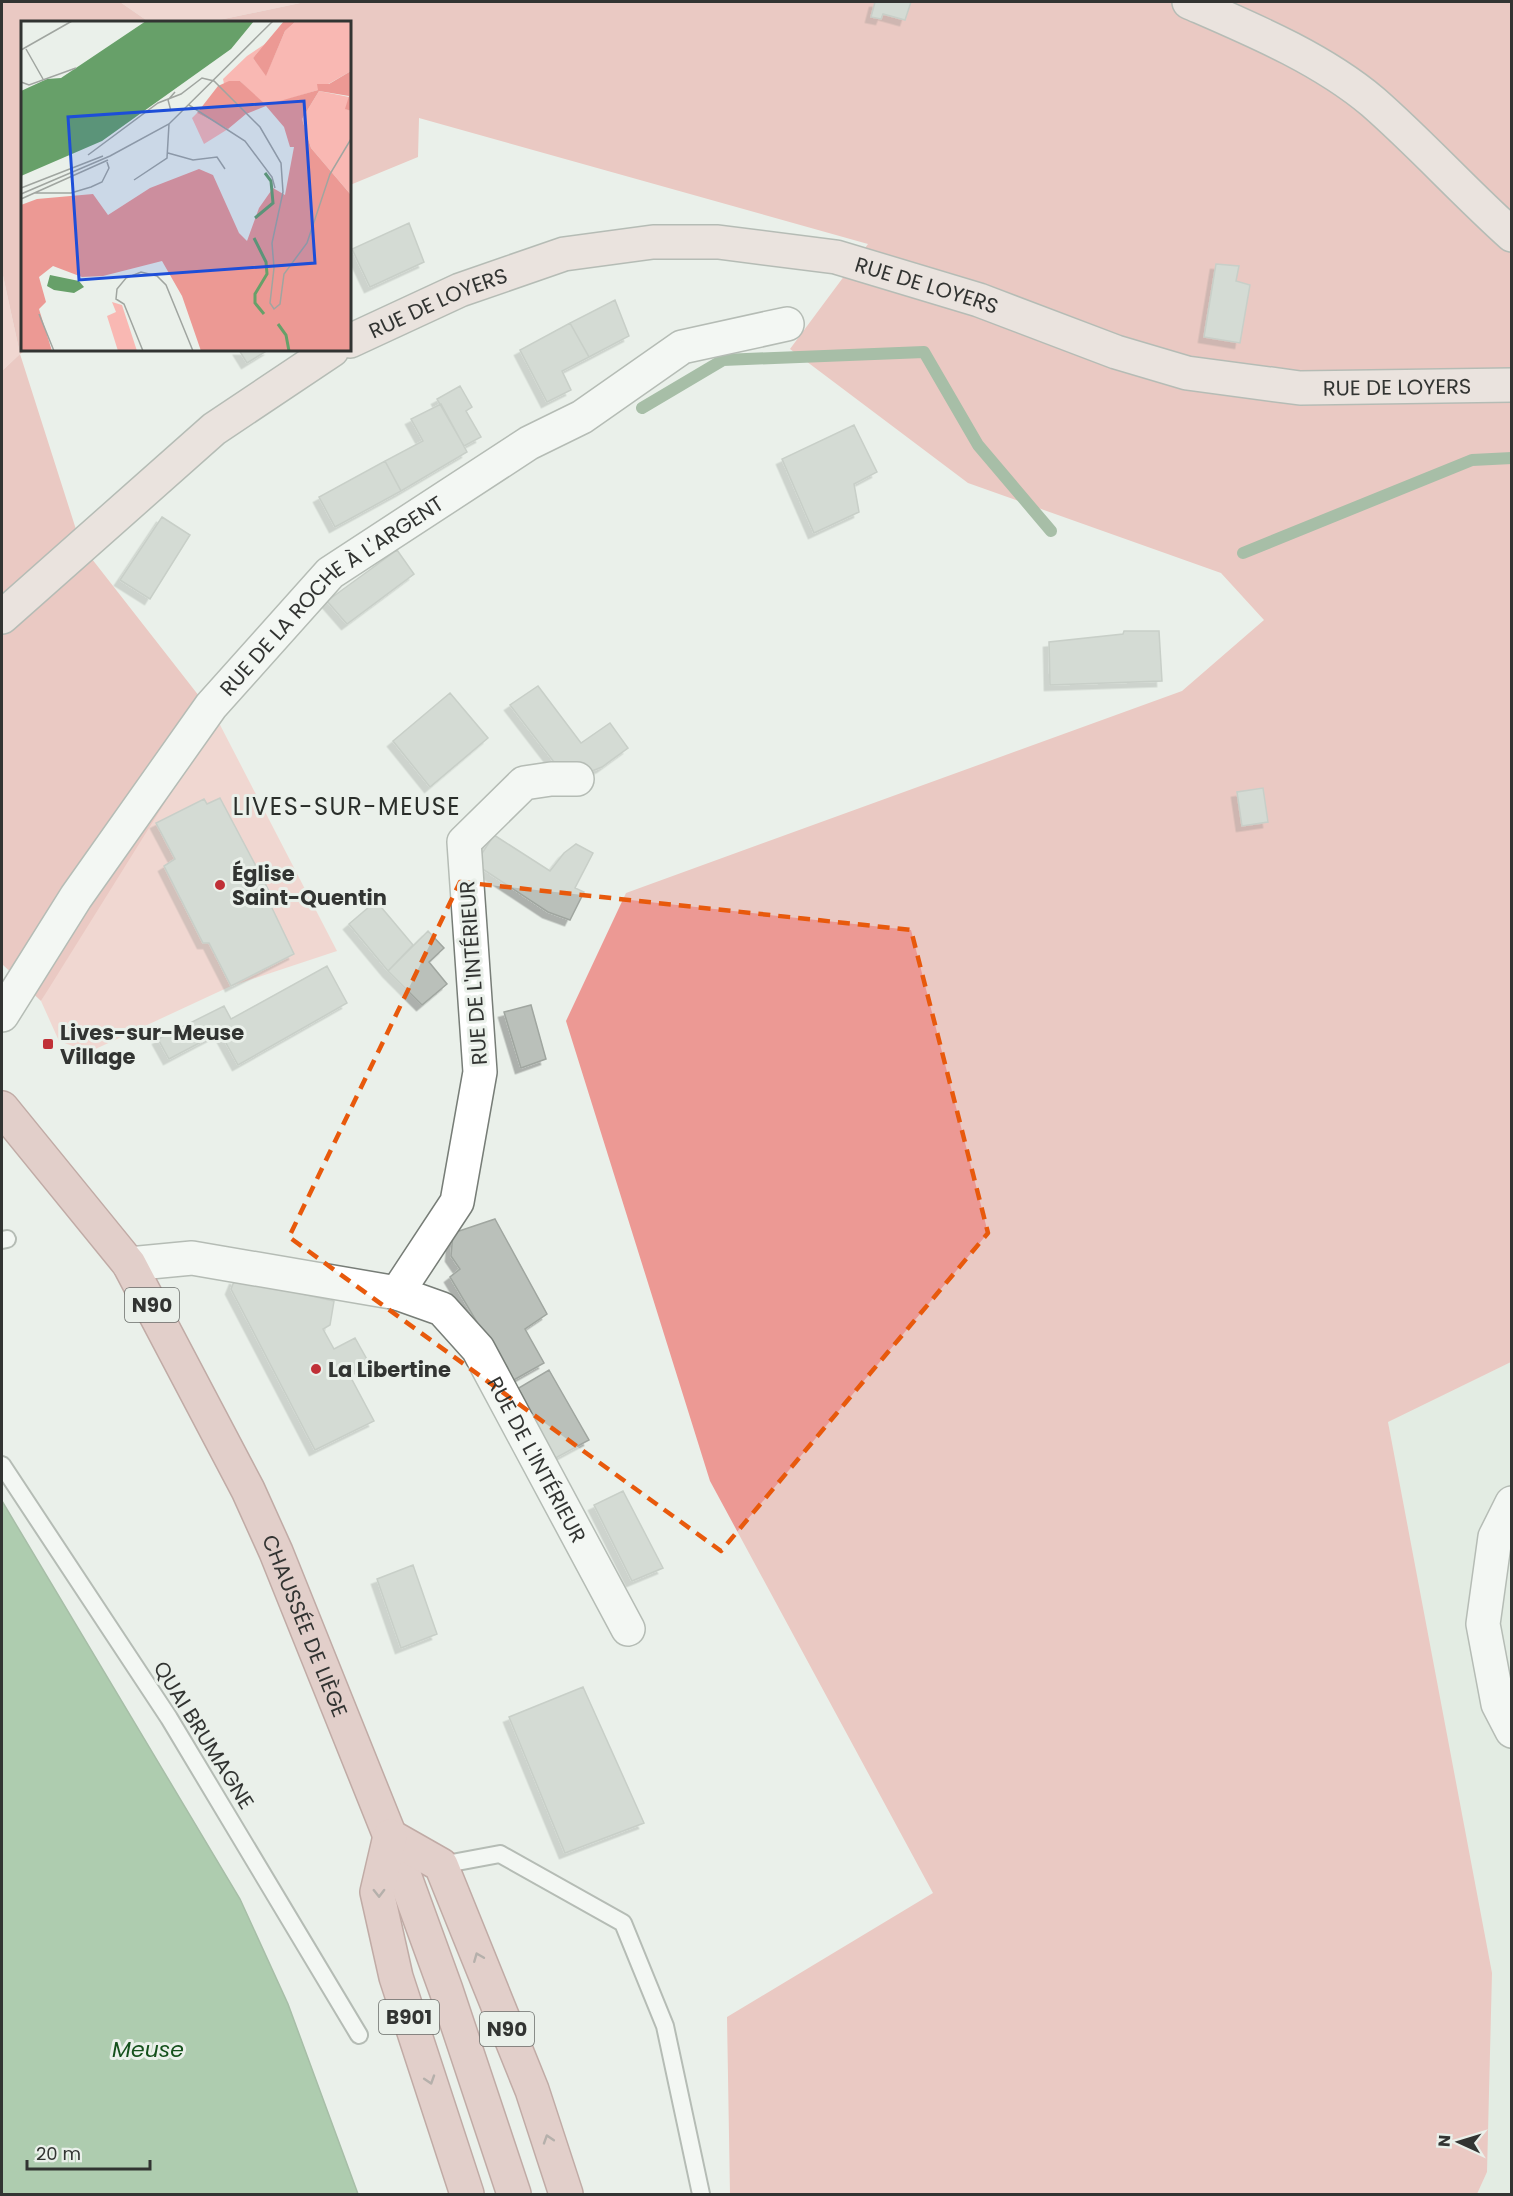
<svg xmlns="http://www.w3.org/2000/svg" width="1513" height="2196" font-family="Poppins,sans-serif">
<style>
.built{fill:#dce7db}
.green{fill:#f9b8b3}
.forest{fill:#ec9994}
.water{fill:#67a069;stroke:#578058;stroke-width:1.5}
.lines{fill:none;stroke-linecap:round;stroke-linejoin:round}
.stream{stroke:#578058;stroke-width:12}
.building{fill:#bac0ba;stroke:#a0a6a0;stroke-width:1.5;filter:url(#shadow)}
.lane-casing{stroke:#777d77;stroke-width:20}
.street-casing{stroke:#777d77;stroke-width:36}
.secondary-casing{stroke:#777d77;stroke-width:36}
.primary-casing{stroke:#8f5754;stroke-width:36}
.lane{stroke:#fff;stroke-width:16}
.street{stroke:#fff;stroke-width:33}
.secondary{stroke:#ecd2d1;stroke-width:33}
.primary{stroke:#daa6a4;stroke-width:33}
.oneway{stroke:#756260}
.marked{fill:none;stroke:#e8590c;stroke-width:4.5;stroke-dasharray:12 8;stroke-linejoin:round}
.poi-dot{fill:#c03037;stroke:#eaf0ea;stroke-width:2}
.labels{text-anchor:middle;dominant-baseline:central;stroke-width:6;stroke-linejoin:round;paint-order:stroke}
.shield{fill:#eaf0ea;stroke:#696c69;stroke-width:1.5}
.shield-label{font-size:20px;font-weight:bold;fill:#323432}
.street-label{font-size:21px;fill:#323432;stroke:#eaf0ea}
.poi-label{font-size:21px;font-weight:bold;fill:#323432;stroke:#eaf0ea;text-anchor:start}
.water-label{font-size:22px;font-style:italic;fill:#14501b;stroke:#eaf0ea}
.quarter-label{font-size:24px;letter-spacing:1.5px;fill:#2a2e2a;stroke:#eaf0ea}
.inset-river{fill:none;stroke:#67a069;stroke-width:3}
.inset-road{fill:none;stroke:#a0a5a0;stroke-width:1.5}
.view{fill:#1d4ed8;fill-opacity:0.15;stroke:#1d4ed8;stroke-width:3}
.inset-edge{fill:none;stroke:#323432;stroke-width:3}
</style>
<defs>
<filter id="shadow"><feDropShadow dx="-5.5" dy="5.5" stdDeviation="0" flood-color="#0004"/></filter>
</defs>
<rect width="100%" height="100%" fill="#eaf0ea"/>
<path class="built" d="M1511,1362V2194H1477L1487,2172L1388,1421Z"/>
<path class="green" d="M120,2H305L209,22H149Z
M2,271L20,354L2,371Z
M217,719L337,951L231,986L89,1052L59,1041L41,1001L148,803Z"/>
<path class="forest" d="M2,2H120L149,22H22V350H26L20,354L81,545L217,719L41,1001L2,964V371L20,354L2,271Z
M305,2H1511V1362L1388,1422L1492,1973L1487,2172L1477,2194H730L727,2017L933,1893L710,1481L566,1021L626,893L1182,691L1264,620L1221,573L968,483L790,349L868,244L419,118L418,157L350,185V22H209Z"/>
<path class="water" d="M2,1501L240,1899L288,2004L358,2194H2Z"/>
<g class="lines">
<path class="stream" d="M642,408L723,360L924,352L978,445L1051,531
M1243,553L1472,460L1512,458"/>
</g>
<path class="building" d="M875,2H911L905,20L883,14L881,19L871,17Z
M409,223L424,262L370,287L352,249Z
M1216,264L1239,266L1236,281L1250,285L1240,343L1204,337Z
M615,300L629,336L589,357L570,323Z
M570,323L589,357L562,371L571,390L547,402L520,350Z
M239,350H268L247,363Z
M460,386L472,407L466,411L481,437L464,446L437,399Z
M441,404L467,452L401,491L385,461L423,441L411,419Z
M854,425L877,472L854,484L859,512L814,533L782,459Z
M385,461L401,491L335,527L319,497Z
M162,517L190,535L150,599L120,580Z
M397,550L414,574L347,624L327,601Z
M1124,631H1159L1162,681L1050,685L1049,642L1123,634Z
M538,686L581,743L610,723L628,748L602,767L582,775H564L510,705Z
M450,693L488,738L430,787L393,741Z
M1263,788L1268,822L1242,826L1237,792Z
M220,798L276,904L272,908L294,954L231,986L209,943H203L164,866L175,859L156,823L204,799L207,804Z
M494,835L550,871L564,853L576,844L593,853L575,888L584,892L570,920L548,912L475,864Z
M376,901L413,945L388,971L349,924Z
M428,931L444,948L429,962L447,984L422,1005L388,971Z
M327,966L347,1003L238,1065L220,1032L169,1059L158,1039L224,1006L231,1019Z
M531,1005L546,1059L521,1068L504,1012Z
M495,1219L547,1314L525,1329L544,1363L512,1381L450,1277L460,1269L451,1256L453,1233Z
M235,1279L334,1301L330,1325L323,1329L334,1349L355,1338L369,1363L349,1374L374,1421L315,1450L231,1289Z
M549,1370L589,1440L550,1461L512,1392Z
M623,1491L663,1568L632,1581L594,1505Z
M413,1565L437,1634L401,1648L377,1579Z
M583,1687L644,1823L565,1853L509,1717Z"/>
<g class="lines">
<defs>
<path id="lane" d="M2,1240L7,1239
M2,1465L169,1718L359,2035
M441,1865L500,1854L623,1923L665,2026L701,2194"/>
<g id="street">
<path id="s1" d="M2,1015L76,897L211,706L330,573L529,443L582,417L682,347L787,324"/>
<path id="s2" d="M129,1264L192,1258L397,1293L442,1309L478,1349L628,1629"/>
<path d="M397,1293L457,1202L480,1072L464,842L524,783L551,779H577"/>
<path d="M1512,1503L1495,1537L1483,1624L1498,1704L1512,1731"/>
</g>
<g id="secondary">
<path d="M1189,2C1251,29 1321,58 1373,102C1421,144 1464,192 1512,235"/>
<path id="s3" d="M350,341L460,290L564,254L653,242H718L836,257L979,300L1116,352L1187,373L1300,388L1512,385"/>
<path d="M2,617L214,429L332,350"/>
</g>
<g id="primary">
<path id="s4" d="M2,1108L129,1264L248,1490L276,1552L390,1836L446,1990L514,2194"/>
<path d="M390,1836L441,1865L532,2090L566,2194"/>
<path d="M390,1836L377,1892L396,1977L467,2194"/>
</g>
</defs>
<use href="#lane" class="lane-casing"/>
<use href="#street" class="street-casing"/>
<use href="#secondary" class="secondary-casing"/>
<use href="#primary" class="primary-casing"/>
<use href="#lane" class="lane"/>
<use href="#street" class="street"/>
<use href="#secondary" class="secondary"/>
<use href="#primary" class="primary"/>
</g>
<defs><path id="oneway-chevron" d="M-2-3.5L2.5 0L-2 3.5" fill="none" stroke-width="1.6" stroke-linecap="round" stroke-linejoin="round" transform="scale(1.5)"/></defs>
<g class="oneway">
<use href="#oneway-chevron" transform="translate(379 1893) rotate(89)"/>
<use href="#oneway-chevron" transform="translate(478 1957) rotate(-112)"/>
<use href="#oneway-chevron" transform="translate(430 2080) rotate(72)"/>
<use href="#oneway-chevron" transform="translate(548 2139) rotate(-108)"/>
</g>
<path d="M0 0H1513V2196H0ZM460,882L911,930L988,1233L721,1551L289,1237Z" fill="#eaf0ea" fill-opacity=".55" fill-rule="evenodd"/>
<path class="marked" d="M460,882L911,930L988,1233L721,1551L289,1237Z"/>
<g class="poi-dot">
<circle cx="220" cy="885" r="6"/>
<rect x="42" y="1038" width="12" height="12" rx="3"/>
<circle cx="316" cy="1369" r="6"/>
</g>
<g class="labels">
<g class="shield">
<rect x="125" y="1288" width="54" height="34" rx="4.5"/>
<rect x="379" y="2000" width="60" height="34" rx="4.5"/>
<rect x="480" y="2012" width="54" height="34" rx="4.5"/>
</g>
<g class="shield-label">
<text x="152" y="1305">N90</text>
<text x="409" y="2017">B901</text>
<text x="507" y="2029">N90</text>
</g>
<g class="street-label">
<text stroke="none"><textPath href="#s3" startOffset="600">RUE DE LOYERS</textPath></text>
<text stroke="none"><textPath href="#s3" startOffset="96">RUE DE LOYERS</textPath></text>
<text stroke="none"><textPath href="#s3" startOffset="1086">RUE DE LOYERS</textPath></text>
<text stroke="none"><textPath href="#s1" startOffset="538">RUE DE LA ROCHE À L'ARGENT</textPath></text>
<text transform="translate(473 973) rotate(-94)">RUE DE L'INTÉRIEUR</text>
<text stroke="none"><textPath href="#s2" startOffset="498">RUE DE L'INTÉRIEUR</textPath></text>
<text stroke="none"><textPath href="#s4" startOffset="604">CHAUSSÉE DE LIÈGE</textPath></text>
<text transform="translate(204 1735) rotate(58)">QUAI BRUMAGNE</text>
</g>
<g class="poi-label">
<text x="232" y="873">Église<tspan x="232" dy="24">Saint-Quentin</tspan></text>
<text x="60" y="1032">Lives-sur-Meuse<tspan x="60" dy="24">Village</tspan></text>
<text x="328" y="1369">La Libertine</text>
</g>
<g class="water-label">
<text x="148" y="2049">Meuse</text>
</g>
<g class="quarter-label">
<text x="347" y="806">LIVES-SUR-MEUSE</text>
</g>
</g>
<g transform="translate(21 21)">
<rect width="330" height="330" fill="#eaf0ea"/>
<path d="M275,0H330V50L297,69L245,85L219,60L203,63L202,58L226,35L244,23L232,37L245,54L264,10ZM298,70L328,76L325,88L330,90V174L290,127L281,98ZM176,92L207,108L183,123L171,97ZM91,281L101,284L116,330H97L86,295L95,291Z" fill="#f9b8b3"/>
<path d="M263,0H275L264,10L245,55L232,37ZM330,50V90L324,88L328,75L298,70L281,98L290,127L330,174V330H180L161,275L141,240L82,255L61,256L32,245L18,256L25,281L18,288L31,330H0V184L16,178L72,173L87,194L129,167L178,148L192,154L218,212L226,220L238,187L252,167L264,174L273,126H269L263,106L245,85L225,93L207,108L176,92L197,65L208,60H219L245,84L297,69L296,63H308Z" fill="#ec9994"/>
<path d="M125,0H233L210,28L81,120L0,155V70L26,58L40,57ZM29,254L58,260L63,266L53,272L33,269L26,265Z" fill="#67a069"/>
<path class="inset-river" d="M234,197L252,182L250,160L244,152M233,217L245,241L246,253L234,273V282L243,293M257,303L265,314L268,330"/>
<path class="inset-road" d="M5,28L22,58M0,29L51,0M0,61L8,64L55,47M168,84L224,120L251,156L254,167M150,90L147,79L154,71M147,132L172,139L196,136L204,148M67,134L137,82L160,73L181,57L193,60L239,106L260,142L262,171L251,222L253,247L249,282L253,288L259,283L263,253L286,222L309,153L330,118M113,159L146,137L148,103M0,167L82,135M14,172H50L70,166L81,161L88,147L86,141M0,173L89,135L148,103L252,0M0,178L87,139M18,293L33,330M122,330L103,283L95,278L96,268L105,257L120,251L136,255L145,264L172,330"/>
<path class="view" d="M283,80L294,242L58,259L47,96Z"/>
<rect width="330" height="330" class="inset-edge"/>
</g>
<rect width="1513" height="2196" fill="none" stroke="#323432" stroke-width="6"/>
<g transform="translate(1459 2142) rotate(274)" stroke="#eaf0ea" stroke-width="4.5" paint-order="stroke">
<path d="M0-4.5L10 22L0 15L-10 22Z" fill="#323432"/>
<text y="-9" font-size="16" font-weight="bold" text-anchor="middle" fill="#323432">N</text>
</g>
<path d="M27 2160v9h123v-9" fill="none" stroke="#323432" stroke-width="3"/>
<text x="36" y="2160" font-size="18" fill="#323432" stroke="#eaf0ea" stroke-width="4.5" paint-order="stroke">20 m</text>
</svg>
